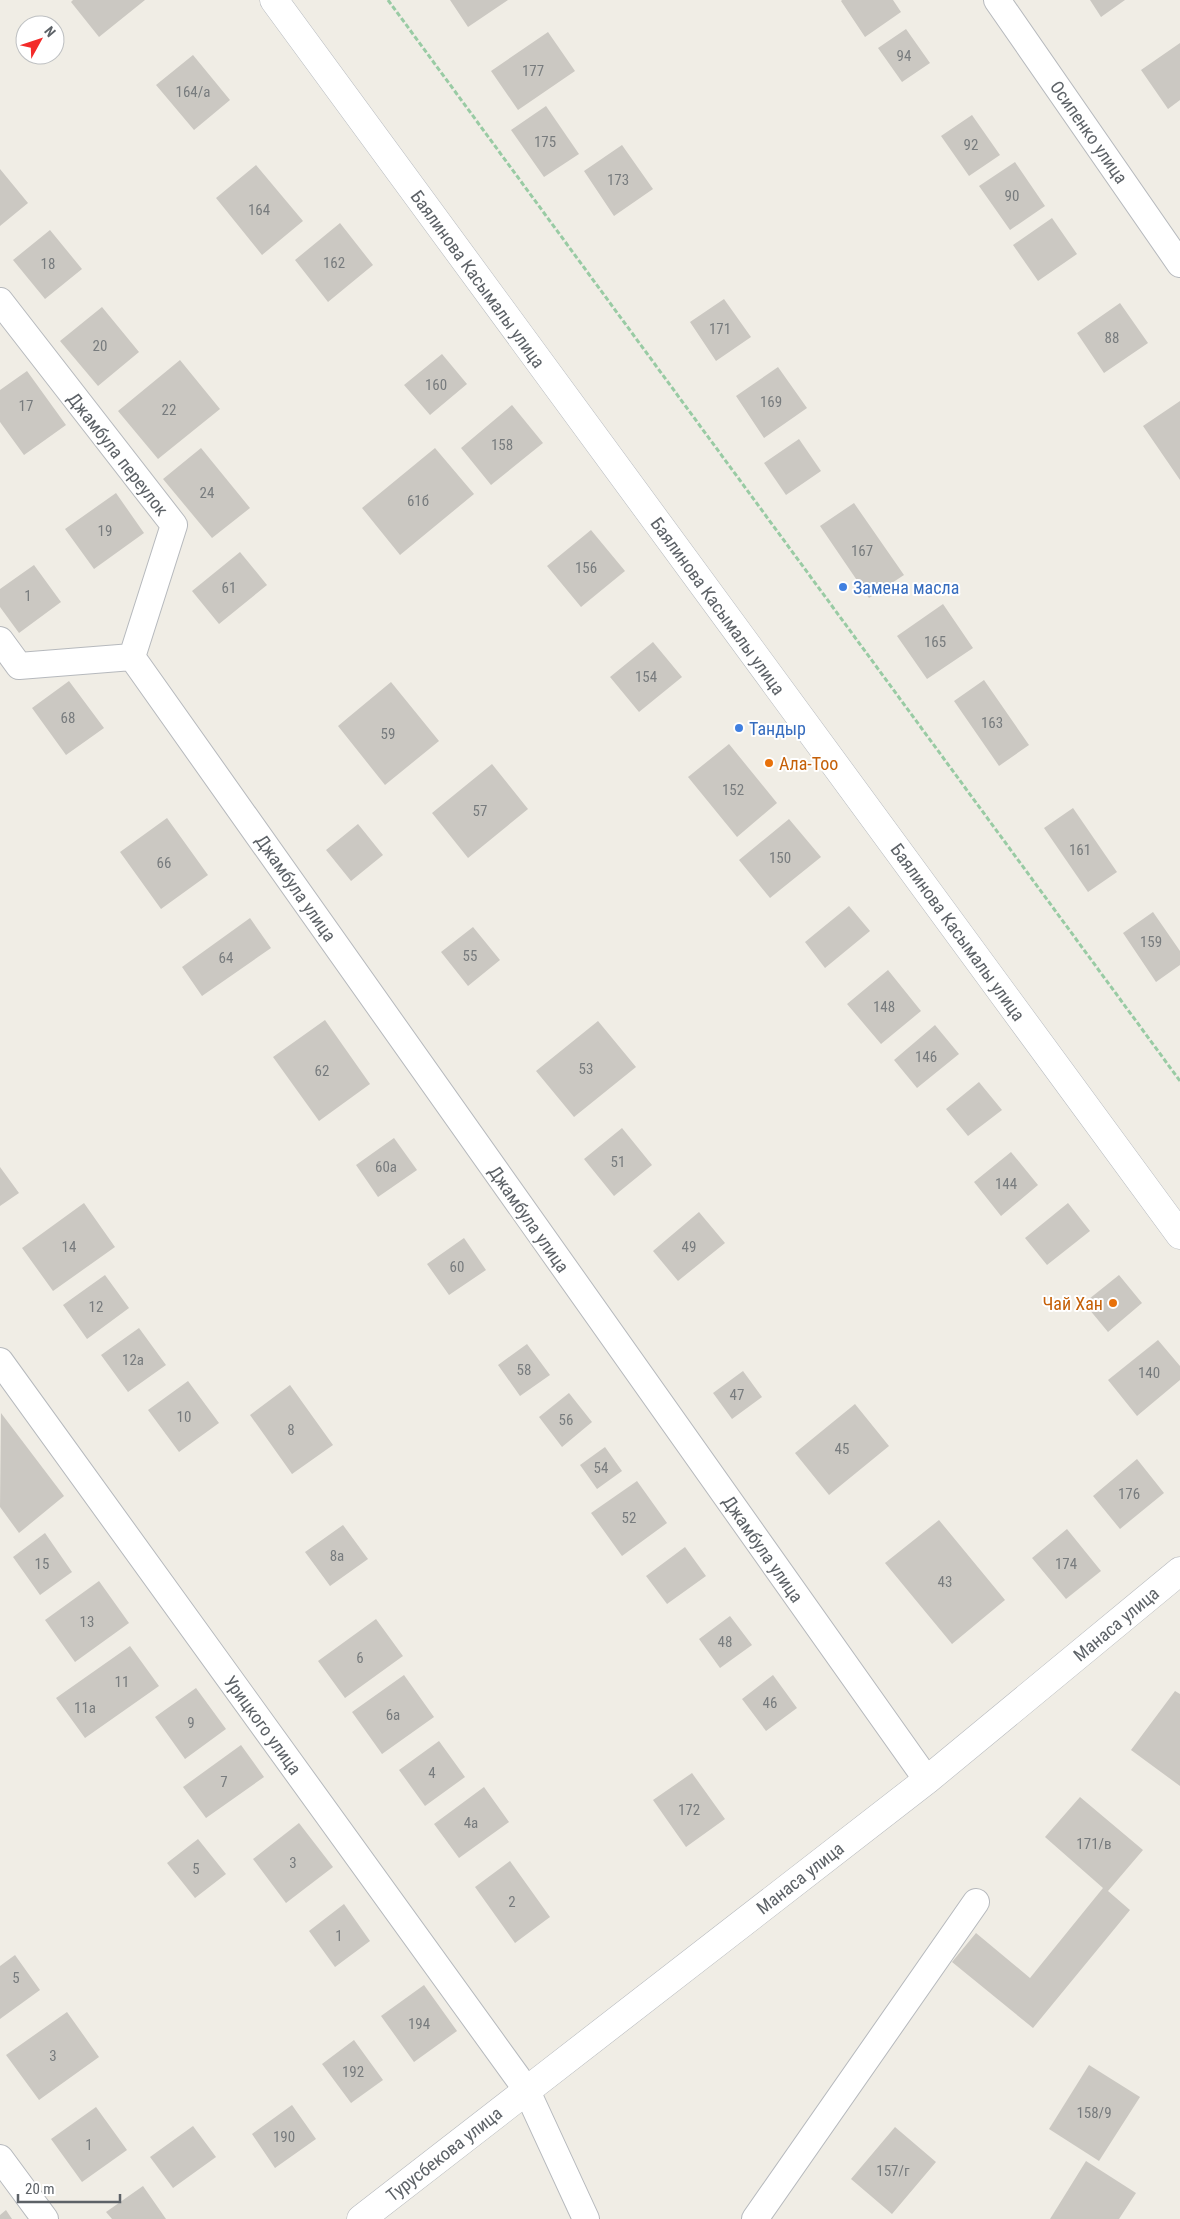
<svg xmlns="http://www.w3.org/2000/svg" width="1180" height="2219" font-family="'Roboto Condensed',sans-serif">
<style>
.building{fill:#cbc8c2}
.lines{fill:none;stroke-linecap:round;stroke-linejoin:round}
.minor-casing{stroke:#b6b9bd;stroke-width:28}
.tertiary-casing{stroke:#b6b9bd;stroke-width:29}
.secondary-casing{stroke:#b7bbc0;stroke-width:29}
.path{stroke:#99cba4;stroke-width:3;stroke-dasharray:5 2.5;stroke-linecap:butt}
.minor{stroke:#fff;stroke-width:26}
.tertiary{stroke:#fff;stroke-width:28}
.secondary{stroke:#fff;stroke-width:28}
.shop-dot{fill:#3f7fe0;stroke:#fff;stroke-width:2}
.food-dot{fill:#e8710a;stroke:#fff;stroke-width:2}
.labels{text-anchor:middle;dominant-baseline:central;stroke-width:4;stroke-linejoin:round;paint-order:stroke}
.number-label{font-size:15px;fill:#787c7e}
.street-label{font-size:18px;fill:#5d6267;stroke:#fff}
.shop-label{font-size:18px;fill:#366cbe;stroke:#fff;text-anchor:start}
.food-label{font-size:18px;fill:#c56008;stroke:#fff;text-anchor:start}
</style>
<rect width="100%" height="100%" fill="#f0ede5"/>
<path class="building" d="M73,0H145L99,37L71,2Z
M450,0H508L468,27Z
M842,0H893L901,12L865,37L841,1Z
M1090,0H1125L1101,17Z
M906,29L930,63L902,82L878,48Z
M548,32L575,71L518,110L491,71Z
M1180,43V100L1168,109L1141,70Z
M193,55L230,100L194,130L156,85Z
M546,106L579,154L544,177L511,130Z
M972,115L1000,155L969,176L941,136Z
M622,145L653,189L614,216L584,171Z
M1015,162L1045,206L1010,230L979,186Z
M256,165L303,221L262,255L216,198Z
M0,169L28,203L0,226Z
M1052,218L1077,254L1038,281L1013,245Z
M340,223L373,265L328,302L295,260Z
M50,230L82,269L45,299L13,260Z
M724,299L751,337L716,361L690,322Z
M1120,303L1148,343L1104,373L1077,333Z
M102,307L139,352L98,386L60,341Z
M442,354L467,384L430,415L404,385Z
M180,360L220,409L158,459L118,411Z
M778,367L807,408L764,438L736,396Z
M27,371L66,425L24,455L0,422V390Z
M1180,401V480L1143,426Z
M512,405L543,443L491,485L461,448Z
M799,439L821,471L786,495L764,463Z
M201,448L250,508L212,538L163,479Z
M435,448L474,494L400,555L362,508Z
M116,493L144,533L94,569L65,529Z
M854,503L904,575L869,598L820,526Z
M591,530L625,571L581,607L547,566Z
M240,552L267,585L219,624L192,591Z
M34,565L61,602L19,633L0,607V589Z
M943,604L973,648L927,679L897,636Z
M653,642L682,677L639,712L610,677Z
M984,680L1029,745L999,766L954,701Z
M69,681L104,728L66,755L32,708Z
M391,682L439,741L385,785L338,726Z
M729,744L777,803L737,837L688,777Z
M492,764L528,809L468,858L432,813Z
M1073,808L1117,872L1088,892L1044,828Z
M167,818L208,875L161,909L120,852Z
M789,819L821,857L770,898L739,860Z
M358,824L383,855L351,881L326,850Z
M849,906L870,931L825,968L805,942Z
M1153,912L1180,951V965L1156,982L1123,933Z
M250,918L271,948L202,996L182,967Z
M473,927L500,960L468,986L441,952Z
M888,970L921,1011L881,1044L847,1004Z
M325,1020L370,1084L319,1121L273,1057Z
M598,1021L636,1067L574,1117L536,1071Z
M935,1025L959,1054L917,1088L894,1060Z
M979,1082L1002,1110L968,1136L946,1109Z
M622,1128L652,1165L614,1196L584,1159Z
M394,1138L417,1170L378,1197L356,1165Z
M1011,1152L1038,1185L1001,1216L974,1182Z
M0,1167L19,1193L0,1206Z
M84,1203L115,1247L53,1291L22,1248Z
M1068,1203L1090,1231L1047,1265L1025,1238Z
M699,1212L725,1243L678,1281L653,1251Z
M464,1238L486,1270L449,1295L427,1264Z
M105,1275L129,1308L87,1339L63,1305Z
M1119,1275L1142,1303L1108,1332L1084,1303Z
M139,1328L166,1365L128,1392L101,1355Z
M1158,1340L1180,1366V1380L1137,1416L1108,1380Z
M527,1344L550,1375L520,1396L498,1365Z
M743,1371L762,1397L732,1419L713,1393Z
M188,1381L219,1423L179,1452L148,1410Z
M290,1385L333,1445L292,1474L250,1415Z
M569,1393L592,1422L562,1447L539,1417Z
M855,1404L889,1446L829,1495L795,1453Z
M1,1413L64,1496L19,1533L0,1507Z
M605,1447L622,1471L597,1489L580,1465Z
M1137,1459L1164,1493L1120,1529L1093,1496Z
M637,1481L667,1523L622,1556L591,1513Z
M939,1520L1005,1600L952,1644L885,1563Z
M343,1525L368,1559L330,1586L305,1552Z
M1067,1529L1101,1571L1066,1599L1032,1558Z
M45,1533L72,1572L40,1595L13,1557Z
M685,1547L706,1576L667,1604L646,1576Z
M99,1581L129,1623L75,1662L45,1620Z
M730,1616L752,1645L720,1668L699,1639Z
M376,1619L403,1656L345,1698L318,1661Z
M130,1646L159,1686L85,1738L56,1698Z
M404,1675L434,1717L382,1754L352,1712Z
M773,1675L797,1708L766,1731L742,1699Z
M196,1688L226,1729L185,1759L155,1717Z
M1175,1691L1180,1694V1786L1131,1750Z
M439,1741L465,1777L425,1806L399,1770Z
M241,1745L264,1777L206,1818L183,1787Z
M692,1773L725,1819L686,1847L653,1800Z
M484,1787L509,1822L459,1858L434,1824Z
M1080,1797L1143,1850L1108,1891L1130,1910L1033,2028L952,1962L976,1933L1030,1978L1103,1888L1045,1837Z
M299,1823L333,1867L286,1903L253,1859Z
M198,1839L226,1874L195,1898L167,1863Z
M510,1861L550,1917L515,1943L475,1887Z
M344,1904L370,1941L335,1967L309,1931Z
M15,1955L40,1990L0,2019V1966Z
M424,1985L457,2031L414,2062L381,2016Z
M67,2012L99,2057L39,2100L6,2055Z
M354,2040L383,2080L351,2103L322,2064Z
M1089,2065L1140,2097L1099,2161L1049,2129Z
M292,2105L316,2139L275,2168L252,2134Z
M96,2107L127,2150L82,2182L51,2139Z
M193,2126L216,2157L173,2188L150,2157Z
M895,2127L936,2162L892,2214L851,2179Z
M1086,2161L1136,2193L1119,2219H1050Z
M143,2186L166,2219H112L106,2212Z
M6,2210L12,2219H0V2215Z"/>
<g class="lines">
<defs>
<path id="minor" d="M997,0L1180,264
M0,301L174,525L132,657
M0,640L19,666L132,657
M132,657L927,1780
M0,1361L526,2089L586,2219
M0,2158L45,2219
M755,2219L976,1902"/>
<path id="tertiary" d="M361,2219L927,1780L1180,1571"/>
<path id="secondary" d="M274,0L1180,1235"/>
</defs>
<use href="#minor" class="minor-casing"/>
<use href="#tertiary" class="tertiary-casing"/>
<use href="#secondary" class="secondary-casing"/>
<path class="path" d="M388,0L1180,1081"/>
<use href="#minor" class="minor"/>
<use href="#tertiary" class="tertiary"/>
<use href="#secondary" class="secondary"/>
</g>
<g class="shop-dot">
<circle cx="843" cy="587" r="5"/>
<circle cx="739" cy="728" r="5"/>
</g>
<g class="food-dot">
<circle cx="769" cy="763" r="5"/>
<circle cx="1113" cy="1303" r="5"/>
</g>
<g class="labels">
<g class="number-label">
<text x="904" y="56">94</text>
<text x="533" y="71">177</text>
<text x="193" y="92">164/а</text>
<text x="545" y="142">175</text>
<text x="971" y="145">92</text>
<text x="618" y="180">173</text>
<text x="1012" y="196">90</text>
<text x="259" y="210">164</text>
<text x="334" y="263">162</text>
<text x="48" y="264">18</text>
<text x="720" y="329">171</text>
<text x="1112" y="338">88</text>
<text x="100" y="346">20</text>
<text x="436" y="385">160</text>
<text x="771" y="402">169</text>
<text x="26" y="406">17</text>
<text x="169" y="410">22</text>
<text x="502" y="445">158</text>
<text x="207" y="493">24</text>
<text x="418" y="501">61б</text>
<text x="105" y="531">19</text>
<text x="862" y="551">167</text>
<text x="586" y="568">156</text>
<text x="229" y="588">61</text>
<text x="28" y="596">1</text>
<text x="935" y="642">165</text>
<text x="646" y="677">154</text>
<text x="68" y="718">68</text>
<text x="992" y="723">163</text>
<text x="388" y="734">59</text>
<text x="733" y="790">152</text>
<text x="480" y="811">57</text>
<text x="1080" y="850">161</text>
<text x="780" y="858">150</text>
<text x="164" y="863">66</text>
<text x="1151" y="942">159</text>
<text x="470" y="956">55</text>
<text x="226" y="958">64</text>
<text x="884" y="1007">148</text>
<text x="926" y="1057">146</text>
<text x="586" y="1069">53</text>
<text x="322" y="1071">62</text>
<text x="618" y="1162">51</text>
<text x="386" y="1167">60а</text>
<text x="1006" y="1184">144</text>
<text x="69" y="1247">14</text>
<text x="689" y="1247">49</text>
<text x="457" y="1267">60</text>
<text x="96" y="1307">12</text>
<text x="133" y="1360">12а</text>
<text x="524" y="1370">58</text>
<text x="1149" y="1373">140</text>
<text x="737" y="1395">47</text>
<text x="184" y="1417">10</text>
<text x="566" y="1420">56</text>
<text x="291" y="1430">8</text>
<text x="842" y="1449">45</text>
<text x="601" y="1468">54</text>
<text x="1129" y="1494">176</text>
<text x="629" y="1518">52</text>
<text x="337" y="1556">8а</text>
<text x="42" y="1564">15</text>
<text x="1066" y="1564">174</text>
<text x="945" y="1582">43</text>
<text x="87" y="1622">13</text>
<text x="725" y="1642">48</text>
<text x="360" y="1658">6</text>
<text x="122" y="1682">11</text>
<text x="770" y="1703">46</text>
<text x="85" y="1708">11а</text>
<text x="393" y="1715">6а</text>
<text x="191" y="1723">9</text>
<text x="432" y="1773">4</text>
<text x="224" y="1782">7</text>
<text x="689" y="1810">172</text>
<text x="471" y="1823">4а</text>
<text x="1094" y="1844">171/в</text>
<text x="293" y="1863">3</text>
<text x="196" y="1869">5</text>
<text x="512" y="1902">2</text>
<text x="339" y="1936">1</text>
<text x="16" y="1978">5</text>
<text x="419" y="2024">194</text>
<text x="53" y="2056">3</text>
<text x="353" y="2072">192</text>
<text x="1094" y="2113">158/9</text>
<text x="284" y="2137">190</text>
<text x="89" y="2145">1</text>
<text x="893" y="2171">157/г</text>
</g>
<g class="street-label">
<text transform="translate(1089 132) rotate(55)">Осипенко улица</text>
<text transform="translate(478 279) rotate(54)">Баялинова Касымалы улица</text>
<text transform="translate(118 454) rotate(52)">Джамбула переулок</text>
<text transform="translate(718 606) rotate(54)">Баялинова Касымалы улица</text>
<text transform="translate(296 888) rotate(55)">Джамбула улица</text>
<text transform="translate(958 932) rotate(54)">Баялинова Касымалы улица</text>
<text transform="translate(529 1219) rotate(55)">Джамбула улица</text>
<text transform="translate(763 1549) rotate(55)">Джамбула улица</text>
<text transform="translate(1116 1624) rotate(-40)">Манаса улица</text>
<text transform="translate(263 1725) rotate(54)">Урицкого улица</text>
<text transform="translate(800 1878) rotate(-38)">Манаса улица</text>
<text transform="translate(444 2154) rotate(-38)">Турусбекова улица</text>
</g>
<g class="shop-label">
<text x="853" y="587">Замена масла</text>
<text x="749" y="728">Тандыр</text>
</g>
<g class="food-label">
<text x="779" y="763">Ала-Тоо</text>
<text x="1103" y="1303" text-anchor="end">Чай Хан</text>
</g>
</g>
<g transform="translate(40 40) rotate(50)"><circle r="24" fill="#ffffff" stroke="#bec0c2"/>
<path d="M0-4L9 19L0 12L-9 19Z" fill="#f32b29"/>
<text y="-8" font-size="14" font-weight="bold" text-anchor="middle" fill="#5d6267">N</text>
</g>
<path d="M18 2194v8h102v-8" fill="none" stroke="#5d6267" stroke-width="2.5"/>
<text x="25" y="2194" font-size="15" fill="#5d6267" stroke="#ffffff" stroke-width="4" paint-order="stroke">20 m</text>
</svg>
